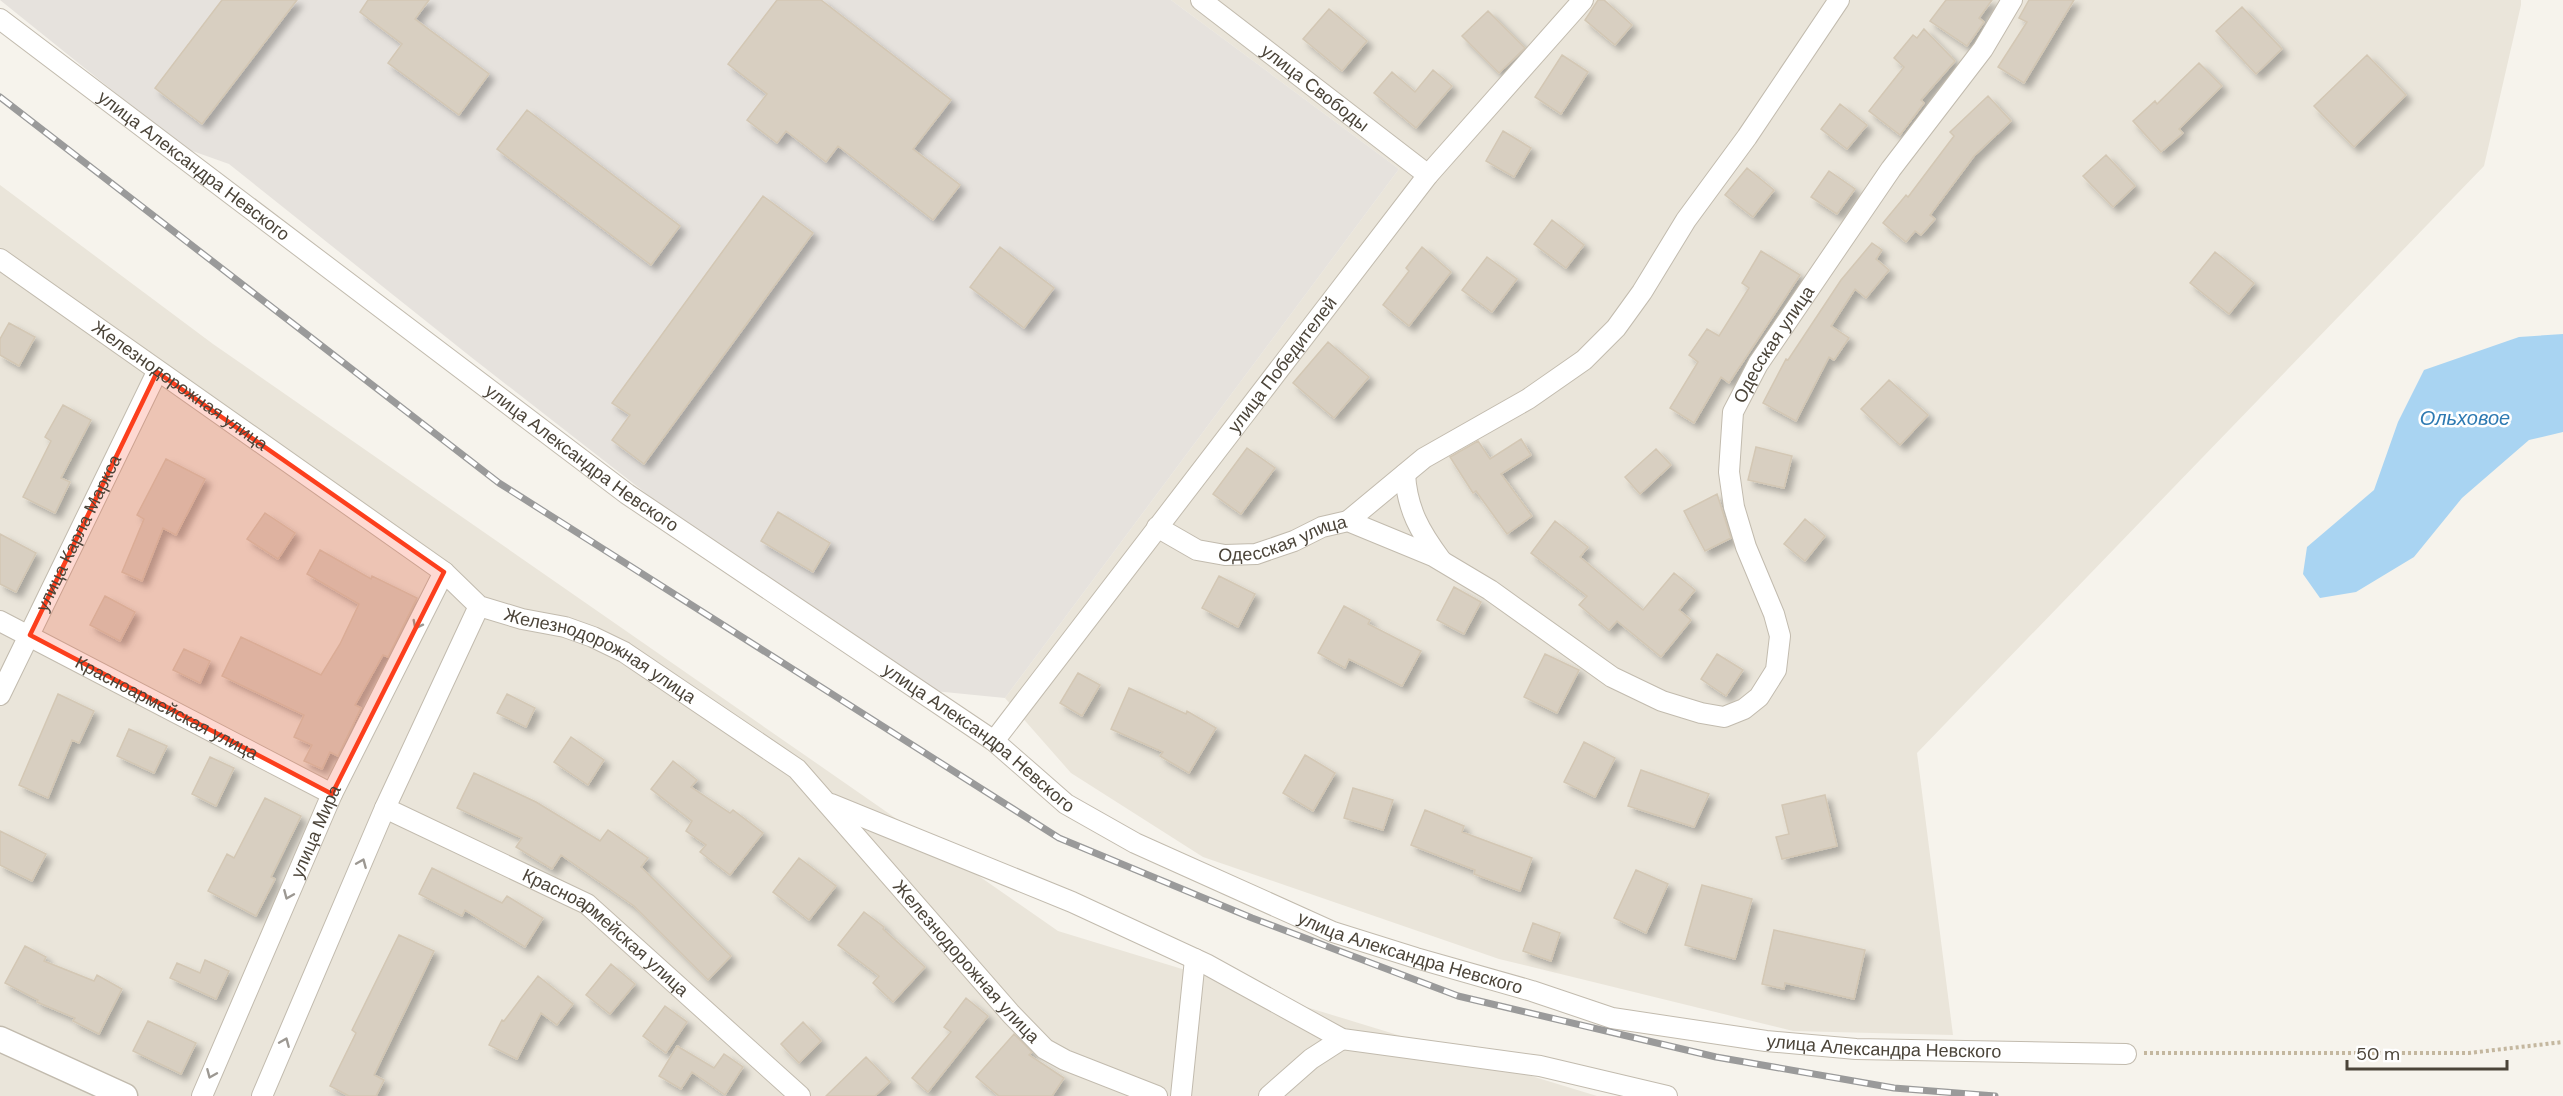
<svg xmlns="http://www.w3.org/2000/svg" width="2563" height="1096" font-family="'DM Sans',sans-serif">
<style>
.residential{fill:#eae5da}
.industrial{fill:#e6e2dd}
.water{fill:#a9d4f2}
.building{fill:#d8cfc1;stroke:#d3c7b4;stroke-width:1.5;filter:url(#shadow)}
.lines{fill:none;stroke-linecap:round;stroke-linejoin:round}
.minor-casing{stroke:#c2bbae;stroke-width:22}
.tertiary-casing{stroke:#c2bbae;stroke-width:27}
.path{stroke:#c4b79f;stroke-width:4;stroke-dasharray:3 3;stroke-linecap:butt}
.minor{stroke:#fff;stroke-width:20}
.tertiary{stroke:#fff;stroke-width:24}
.rail-casing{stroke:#9a9a9a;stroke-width:7}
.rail{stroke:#fff;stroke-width:4.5;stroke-dasharray:14;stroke-linecap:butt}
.oneway{stroke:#9c9892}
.marked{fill:#fc3f1d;fill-opacity:0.2;stroke:#fc3f1d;stroke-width:4.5;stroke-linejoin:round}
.labels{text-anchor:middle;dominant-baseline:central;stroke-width:5;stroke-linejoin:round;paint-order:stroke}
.street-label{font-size:18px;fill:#4b4439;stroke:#fff}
.water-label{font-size:20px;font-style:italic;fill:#2e7ab2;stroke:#fff}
</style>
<defs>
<filter id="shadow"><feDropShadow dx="5.5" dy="5.5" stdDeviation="3" flood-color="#0004"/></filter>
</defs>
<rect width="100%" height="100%" fill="#f6f3ec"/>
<path class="residential" d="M1171,0H2521V5L2484,166L1917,753L1953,1035L1793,1031L1499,959L1203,857L1071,773L1005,698L1399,169Z
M0,185L213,344L1058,931L1597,1096H0Z"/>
<path class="industrial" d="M0,0H1171L1399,169L1005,698L934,691L711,544L471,357L229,164L184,148Z"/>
<path class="water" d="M2563,334V432L2529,440L2462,498L2414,557L2356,592L2320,598L2303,574L2307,547L2374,490L2398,422L2424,370L2519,337Z"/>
<path class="building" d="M222,0H297L202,124L155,88Z
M368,0H429L415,19L489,74L459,115L388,63L402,44L360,12Z
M777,0H821L951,100L913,149L960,185L933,220L838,146L826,162L786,131L777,143L747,120L767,94L728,64Z
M1598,0H1604L1632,25L1615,45L1585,20Z
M1946,0H1992L1979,18L1984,22L1967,46L1930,21Z
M2029,0H2074L2024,83L1998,67L2027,22L2019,18Z
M2242,7L2282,49L2256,74L2216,31Z
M1329,9L1367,41L1342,71L1303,39Z
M1488,11L1525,48L1499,73L1462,36Z
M1924,29L1955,61L1921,100L1924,103L1900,135L1869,111L1904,67L1894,58L1913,35L1917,38Z
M1562,55L1588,72L1561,114L1535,97Z
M2367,55L2406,95L2354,147L2314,106Z
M2199,63L2222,86L2179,129L2183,133L2161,152L2133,121L2155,101L2157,104Z
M1433,70L1452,86L1416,128L1374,93L1392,72L1415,92Z
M1988,96L2011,121L1974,156L1930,215L1935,219L1921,235L1915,231L1906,242L1883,223L1906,195L1908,197L1954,136L1950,132Z
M1840,104L1867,125L1847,149L1821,129Z
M527,110L680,226L651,265L497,149Z
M1503,131L1531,148L1514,177L1486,161Z
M2106,155L2135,186L2113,207L2083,176Z
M1747,168L1774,190L1753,217L1725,195Z
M1829,171L1855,189L1837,214L1811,197Z
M763,196L813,233L644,464L612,440L630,415L612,403Z
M1552,220L1584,245L1566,268L1534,244Z
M1872,243L1882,250L1876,259L1889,270L1866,298L1855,289L1831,326L1849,338L1834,360L1829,357L1796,421L1763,403L1786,359L1788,360L1841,280Z
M1000,247L1054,288L1024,328L970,287Z
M1422,247L1451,272L1409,326L1383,305L1409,271L1406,268Z
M1761,251L1800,275L1729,383L1721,377L1694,423L1670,408L1698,362L1689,355L1707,329L1719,336L1749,288L1742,283Z
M2215,252L2254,283L2229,314L2190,283Z
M1487,257L1517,279L1492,312L1462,290Z
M9,323L35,337L19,366L0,355V339Z
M1328,342L1369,377L1334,418L1293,383Z
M1889,380L1928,415L1900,445L1861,409Z
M63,405L91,420L61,478L70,482L55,513L23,497L51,441L45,437Z
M1521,439L1531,455L1501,474L1532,516L1507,534L1476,491L1473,493L1450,457L1478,441L1490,459Z
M1756,447L1792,456L1784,488L1748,480Z
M1247,448L1275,468L1241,514L1213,494Z
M1656,449L1671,465L1640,494L1625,477Z
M166,459L205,479L176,535L163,528L142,581L122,572L144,519L137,515Z
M1717,494L1731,538L1705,551L1684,511Z
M778,512L830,543L813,572L761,541Z
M265,513L295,533L278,559L247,539Z
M1805,519L1825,536L1805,561L1784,544Z
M1555,521L1588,547L1580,557L1643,610L1674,573L1695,590L1679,610L1691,620L1661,657L1617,621L1609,630L1579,605L1587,596L1531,553Z
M0,534L36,553L16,592L0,584Z
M320,550L371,579L372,576L417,598L388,657L383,655L355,705L361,708L338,756L330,752L322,769L304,761L312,745L294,737L304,715L222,676L241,637L321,675L340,644L359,604L307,574Z
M1219,576L1255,594L1238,627L1202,608Z
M1454,587L1481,602L1464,634L1437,620Z
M105,596L135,612L120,641L90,625Z
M1344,606L1370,620L1368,624L1421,651L1402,686L1349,659L1345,668L1318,653Z
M184,649L210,661L200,683L173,670Z
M1545,654L1579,670L1557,713L1524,697Z
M1717,654L1743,670L1726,696L1701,679Z
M1078,673L1100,685L1082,716L1060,703Z
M1129,688L1186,714L1187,711L1216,728L1189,773L1160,756L1163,752L1111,729Z
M58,694L94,711L79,743L72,740L48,798L19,785Z
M507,694L535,708L526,727L497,713Z
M129,729L167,746L154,773L117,756Z
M571,737L604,760L588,785L554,762Z
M1584,742L1615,758L1595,797L1564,782Z
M1305,755L1335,773L1313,811L1283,793Z
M210,757L234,768L216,806L192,794Z
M673,761L697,780L691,787L730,813L733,810L763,833L730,875L700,852L706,845L686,831L692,821L651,789Z
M1641,770L1709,794L1694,827L1628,806Z
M474,773L536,802L600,841L608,830L648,858L641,867L731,956L708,980L634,906L561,855L552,869L516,847L522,838L457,808Z
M1353,788L1393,800L1383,830L1344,818Z
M1825,795L1837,846L1782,859L1776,837L1789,834L1782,805Z
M265,798L301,816L271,877L275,879L256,916L208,891L227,854L234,858Z
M1425,810L1464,826L1462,832L1532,858L1520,891L1474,874L1475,870L1411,845Z
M0,831L46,854L32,881L0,865Z
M799,858L836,886L809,920L773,892Z
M432,868L502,903L507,896L543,918L525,947L465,910L462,916L419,894Z
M1636,870L1668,884L1646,933L1614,918Z
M1702,885L1752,899L1735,959L1685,945Z
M864,912L884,927L883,929L925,967L893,1002L873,983L879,976L838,945Z
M1533,923L1560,933L1551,961L1523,951Z
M1774,930L1865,950L1854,999L1785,983L1784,989L1762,984Z
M399,935L434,951L374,1075L384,1080L376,1096H349L330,1086L356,1033L352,1030Z
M25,946L46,957L44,961L94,981L97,975L122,989L99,1034L73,1021L75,1018L37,1002L38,1000L5,983Z
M205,960L229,971L216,999L170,978L177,963L200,973Z
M611,964L635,984L610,1014L586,995Z
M538,976L573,1004L557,1025L541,1013L517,1059L489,1045L502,1020L504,1021Z
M966,998L988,1016L928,1092L912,1078L951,1032L944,1027Z
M665,1006L687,1022L666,1053L643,1036Z
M148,1021L196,1043L181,1074L133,1051Z
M803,1022L821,1041L799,1063L781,1044Z
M1014,1034L1032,1052L1029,1055L1064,1078L1052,1096H999L976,1077Z
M677,1046L714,1068L724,1054L743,1067L725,1095L692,1072L681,1089L659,1076Z
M866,1057L890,1082L875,1096H826Z"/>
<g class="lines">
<defs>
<g id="minor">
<path id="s1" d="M1201,0L1428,175"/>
<path id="s2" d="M0,19L627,494L994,741L1066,804L1135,843L1333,932L1416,958L1532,991L1612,1018L1766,1041L1856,1049L2126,1054"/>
<path id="s3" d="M0,259L444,572L479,606L522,619L565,627L593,637L624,652L797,769L1011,1014L1045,1049L1065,1060L1157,1096"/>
<path d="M1405,474C1407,509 1420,532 1441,560"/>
<path d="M1348,521L1424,458L1528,399L1584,360L1616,328L1642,292L1686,220L1747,137L1839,0"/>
<path id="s4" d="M1157,527L1197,550L1225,555L1256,554L1294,541L1322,527L1348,521L1433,556L1490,590L1612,677L1662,701L1701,713L1724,717L1744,709L1759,697L1776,670L1780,636L1774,614L1746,547L1734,507L1729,472L1733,412L1758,364L1891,169L1983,49L2012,0"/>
<path id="s5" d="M0,621L332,794"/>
<path id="s6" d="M0,695L157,372"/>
<path id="s7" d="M994,741L1428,175L1583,0"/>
<path d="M831,804L1072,902L1206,964L1342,1039L1540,1066L1667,1096"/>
<path id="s8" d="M385,808L587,904L800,1096"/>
<path id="s9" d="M202,1096L332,794L444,572"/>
<path d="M262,1096L385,808L479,606"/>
<path d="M1181,1096L1195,959"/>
<path d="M1269,1096L1311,1059L1342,1039"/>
</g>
<path id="tertiary" d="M0,1039L125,1096"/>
</defs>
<use href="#minor" class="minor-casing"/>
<use href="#tertiary" class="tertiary-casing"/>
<path class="path" d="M2144,1053H2469L2563,1042"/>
<use href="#minor" class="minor"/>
<use href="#tertiary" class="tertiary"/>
<defs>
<path id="rail" d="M0,97L499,483L1059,838L1252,918L1458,996L1716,1057L1894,1088L1995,1096"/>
</defs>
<use href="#rail" class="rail-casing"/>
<use href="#rail" class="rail"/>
</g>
<defs><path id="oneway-chevron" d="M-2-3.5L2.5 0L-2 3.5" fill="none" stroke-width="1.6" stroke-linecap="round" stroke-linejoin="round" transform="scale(1.5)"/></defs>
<g class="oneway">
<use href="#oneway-chevron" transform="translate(417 625) rotate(117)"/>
<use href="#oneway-chevron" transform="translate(362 863) rotate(-67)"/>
<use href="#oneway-chevron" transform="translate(288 895) rotate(113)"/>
<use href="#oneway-chevron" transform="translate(285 1042) rotate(-67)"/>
<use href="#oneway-chevron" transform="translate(211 1074) rotate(113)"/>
</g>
<path class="marked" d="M157,372L444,572L332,794L30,635Z"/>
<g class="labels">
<g class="street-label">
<text stroke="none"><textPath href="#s1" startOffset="144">улица Свободы</textPath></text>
<text stroke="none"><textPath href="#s2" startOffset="243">улица Александра Невского</textPath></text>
<text stroke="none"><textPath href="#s4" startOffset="1050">Одесская улица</textPath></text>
<text stroke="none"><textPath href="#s7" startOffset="474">улица Победителей</textPath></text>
<text stroke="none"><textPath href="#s3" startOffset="220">Железнодорожная улица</textPath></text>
<text stroke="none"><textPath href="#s2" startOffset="729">улица Александра Невского</textPath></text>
<text stroke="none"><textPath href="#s6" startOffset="180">улица Карла Маркса</textPath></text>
<text stroke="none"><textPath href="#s4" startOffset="135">Одесская улица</textPath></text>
<text stroke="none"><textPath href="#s3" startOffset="724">Железнодорожная улица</textPath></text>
<text stroke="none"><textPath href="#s5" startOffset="188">Красноармейская улица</textPath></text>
<text stroke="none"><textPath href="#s2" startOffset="1215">улица Александра Невского</textPath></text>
<text stroke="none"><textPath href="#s9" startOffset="288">улица Мира</textPath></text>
<text stroke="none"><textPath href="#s8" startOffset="255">Красноармейская улица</textPath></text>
<text stroke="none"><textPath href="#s2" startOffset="1701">улица Александра Невского</textPath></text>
<text stroke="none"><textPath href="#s3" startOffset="1210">Железнодорожная улица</textPath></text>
<text stroke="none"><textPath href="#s2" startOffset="2187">улица Александра Невского</textPath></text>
</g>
<g class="water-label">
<text x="2465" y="418">Ольховое</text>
</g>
</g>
<path d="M2347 1060v9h160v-9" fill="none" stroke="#4b4439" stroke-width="3"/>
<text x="2356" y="1060" font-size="18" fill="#4b4439" stroke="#ffffff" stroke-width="4.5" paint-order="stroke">50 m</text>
</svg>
